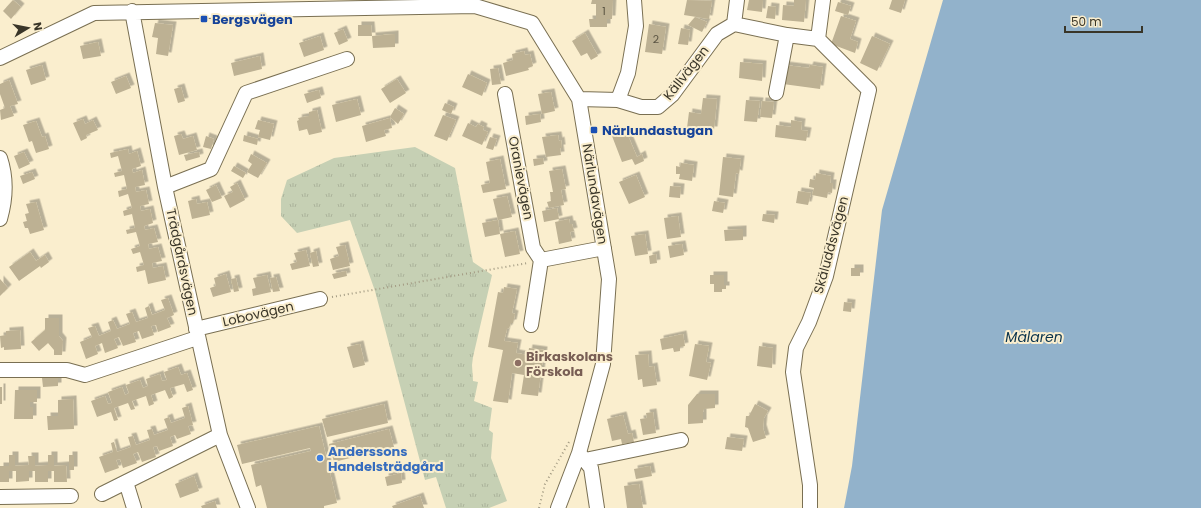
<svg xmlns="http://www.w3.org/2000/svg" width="1201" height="508" font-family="Poppins,sans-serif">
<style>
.park{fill:url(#park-tufts)}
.water{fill:#92b2cb}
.building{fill:#bdb193;filter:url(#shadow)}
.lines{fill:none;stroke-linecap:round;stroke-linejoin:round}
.minor-casing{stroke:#796f52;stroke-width:16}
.path{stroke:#a39b83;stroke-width:2;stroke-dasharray:1 3;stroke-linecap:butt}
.minor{stroke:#fff;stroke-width:14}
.transit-dot{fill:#1a4fb4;stroke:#faeece;stroke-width:1.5}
.education-dot{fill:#8d6e63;stroke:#faeece;stroke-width:1.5}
.shop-dot{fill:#3f7fe0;stroke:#faeece;stroke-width:1.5}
.labels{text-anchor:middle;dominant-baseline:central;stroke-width:4;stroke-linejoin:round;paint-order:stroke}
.number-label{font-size:11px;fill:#5a5443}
.transit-label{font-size:13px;font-weight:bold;fill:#164399;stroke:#faeece;text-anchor:start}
.street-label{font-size:13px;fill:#393528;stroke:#faeece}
.education-label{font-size:13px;font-weight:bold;fill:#785e54;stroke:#faeece;text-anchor:start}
.shop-label{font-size:13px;font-weight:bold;fill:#366cbe;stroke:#faeece;text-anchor:start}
.water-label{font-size:14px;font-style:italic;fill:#08324c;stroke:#faeece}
</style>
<defs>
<pattern id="park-tufts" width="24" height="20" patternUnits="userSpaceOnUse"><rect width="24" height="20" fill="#c6d0b4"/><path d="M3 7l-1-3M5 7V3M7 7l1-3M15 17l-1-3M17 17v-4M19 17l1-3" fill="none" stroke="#abb39b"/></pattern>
<filter id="shadow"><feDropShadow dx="3.5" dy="-3.5" stdDeviation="0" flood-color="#0004"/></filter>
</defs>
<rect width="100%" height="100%" fill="#faeece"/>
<path class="park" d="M415,147L455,168L473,262L492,275L473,357L472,365L473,381L478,382L474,401L492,408L489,430L493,433L491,458L507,501L489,508H446L436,477L425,480L375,291L350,220L297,233L281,216V199L287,180L334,158Z"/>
<path class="water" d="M943,0H1201V508H844L852,466L882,210Z"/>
<path class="building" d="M13,0L21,7L11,19L3,11Z
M592,0H613L612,19H607V27H590L589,19H596V4H591Z
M687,0L712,1L709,19L684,15Z
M749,0H763L762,12L747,10Z
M794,0H806L804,22L782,20L783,5L794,6Z
M892,0H905L901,13L889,9Z
M838,2L851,6L848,15L835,11Z
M768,6L776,7L775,19L766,18Z
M841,16L856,21L850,39L858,42L855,53L831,44Z
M695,17L707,22L702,32L688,25Z
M155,23L173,25L168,56L156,54L158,38L152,37Z
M649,24L666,27L662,54L645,52Z
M358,25H371L372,36H358Z
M681,28L690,30L688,45L678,44Z
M343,29L348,41L339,45L334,33Z
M585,33L598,56L591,60L587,53L581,56L572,41Z
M395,34V47L373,48L372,36Z
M320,36L324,50L304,57L299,43Z
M872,36L890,44L877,71L860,63Z
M98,42L101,56L83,59L80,46Z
M524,51L525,55L530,54L533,66L528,68L529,70L506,76L503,63L513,60L512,54Z
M260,56L262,69L234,76L231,63Z
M740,62L763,64L762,81L739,78Z
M42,65L46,80L31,85L26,70Z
M785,65L809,68L810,65L823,67L820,89L783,84Z
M498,68L501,84L492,85L490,69Z
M468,74L487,83L482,96L462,87Z
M126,76L131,88L116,94L111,82Z
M397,79L406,93L390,103L381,89Z
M9,80L18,104L10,106L14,116L1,120L0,110L5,108L0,94V84Z
M181,87L185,101L178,103L174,89Z
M319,90L321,98L307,103L304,94Z
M551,92L555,111L542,114L538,94Z
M703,98L717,99L714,130L687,128L689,112L701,114Z
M357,99L361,115L336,122L332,105Z
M746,100L760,101L757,122L744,121Z
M762,101L774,102L772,118L760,117Z
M445,103L454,107L451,114L442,110Z
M395,108L404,114L398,124L390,117Z
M317,110L322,132L309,135L307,129L299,131L297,121L299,120L298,118L309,116V112Z
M540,114L541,122L526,125L525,116Z
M443,115L456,120L447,141L434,136Z
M390,118L392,128L384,130L386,136L366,142L362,126Z
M83,119L85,124L93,120L98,130L86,135L87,138L81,141L73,123Z
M258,120L274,124L270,140L258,137L260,130L255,129Z
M791,120L802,122L801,130L808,131L806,141L775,137L776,125L791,127Z
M36,121L42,137L45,136L49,149L36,153L32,141L29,142L23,125Z
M468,123L476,127L478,124L484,127L483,130L488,132L482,145L462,136Z
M626,131L637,157L642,154L644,161L635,165L632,159L622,162L612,136Z
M181,134L183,139L193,136L197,150L179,155L174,136Z
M244,135L258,139L257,145L243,141Z
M558,135L559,141L561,140L562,148H560L561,155L546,157L542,137Z
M206,136L214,139L211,149L203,147Z
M490,137L497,139L493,150L486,148Z
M128,149L129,154L137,151L141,166L132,169L133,173L142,170L145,185L135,187L136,192L146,190L149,204L140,206L141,211L150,209L153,223L144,226L145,230L154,228L158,242L148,244L149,249L158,247L162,261L152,263L153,268L163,266L166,280L148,284L145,270L137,272L136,267L144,265L140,252L133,254L131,249L140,246L136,232L127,234L126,230L135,228L132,214L124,216L123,211L132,208L128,194L119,197L118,191L127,189L124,175L115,177L114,173L122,171L118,156L111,158L110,153Z
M24,152L30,164L19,169L14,156Z
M199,152L200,157L186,161L184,155Z
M251,154L267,163L258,178L247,172L252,164L248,161Z
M723,157L741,159L739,174L736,173L733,197L719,195Z
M543,158L544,164L534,166L533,159Z
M500,159L506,189L483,193L481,185L490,183L486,162Z
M681,163L694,165L692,181L679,179L680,174H676V166L680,167Z
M234,166L246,173L243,178L231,171Z
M562,169L566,189L561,190L564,205L549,208L547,202L551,201L550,192H553L549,171Z
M32,172L35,179L23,184L20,176Z
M816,173L831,176L830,183H833L832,193L828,192L827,198L812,195L814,188L809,187L810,179L815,180Z
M636,175L645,197L629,204L619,182Z
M237,183L245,200L230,208L224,196L233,192L230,187Z
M216,185L222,198L212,202L206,190Z
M670,186L681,187L680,198L669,197Z
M798,191L811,193L808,205L796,203Z
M507,196L512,217L498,220L493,199Z
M196,199L197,204L207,202L210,215L192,219L188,201Z
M714,201L725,203L723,213L712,211Z
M36,202L44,230L30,234L28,228H25L23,222L27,221L25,214L29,213L26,204Z
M557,208L559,219L544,222L542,211Z
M763,214L775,215L774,223L762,221Z
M678,216L681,237L667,239L664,218Z
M569,219L570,224H572L574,231L570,232L572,241L559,244L555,222Z
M498,220L500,234L485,237L482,223Z
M743,229V240L725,241L724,230Z
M515,231L520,254L505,257L500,234Z
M645,234L648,254L635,256L631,236Z
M682,244L684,255L670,258L668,246Z
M345,245L350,266L333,270L330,259L339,256L336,247Z
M306,250L310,266L292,270L290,264L297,262L294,253Z
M316,251L319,266L313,267L310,253Z
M30,252L36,261L45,255L49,262L41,268L40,266L19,281L9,267Z
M656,254L657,263L650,264L649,256Z
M851,268H860V276H851Z
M346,271L347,276L334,279L332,274Z
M226,274L231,292L213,297L210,288L216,286L214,278Z
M267,275L271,292L253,296L252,289L256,288L253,278Z
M710,275H724V285H726V289H722V292H714V284H710Z
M276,277L280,291L273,292L270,278Z
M236,278L239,291L234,292L231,279Z
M0,279L8,288L0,296Z
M504,287L517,289L512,313L515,314L513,323H511L509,328L507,329L504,341L518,343L516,353L528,355L529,348L544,350L538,396L521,394L524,375L512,373L508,403L493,401L503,350L488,347L498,292L503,293Z
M168,298L174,315L167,318L171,327L158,332L156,325L151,326L154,335L142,339L139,331L133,333L136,342L123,346L119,337L114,339L118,348L105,353L102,343L95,346L98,354L86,359L80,342L92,337L88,328L95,326L99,336L111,331L108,322L113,320L117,329L130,324L126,314L132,312L136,322L148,318L145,308L149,306L152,315L165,310L161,300Z
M844,302L852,303L851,312L843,311Z
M45,318H59V336L63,341L62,355H54V350L48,343L39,351L31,342L45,330Z
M20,330L21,349L4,350V347L1,348L0,336L6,335V331Z
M683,334L685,346L680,347V351L674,352L673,348L662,350L660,339Z
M360,344L365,365L353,368L347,347Z
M695,344L709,346L706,362L711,363L707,380L689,376Z
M759,346L773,348L772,368L757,366Z
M648,354L649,367L654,366L657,385L643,387L642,379L638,380L635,355Z
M178,367L181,375L187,373L193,390L187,392L184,384L170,388L173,397L169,399L165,390L151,395L154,404L149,406L146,396L132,401L135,409L131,410L128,403L114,408L118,420L114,421L111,412L97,417L91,401L105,396L108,404L112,403L108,392L122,387L125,395L129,393L126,385L140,380L143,388L148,386L146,379L160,374L162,381L167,380L164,372Z
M58,377V386L43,387L42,378Z
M0,387H2V404H0Z
M15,390H37V402H30V407H33V419H14Z
M697,394H715V408L704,409L703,412V423L688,424V405Z
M73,399L74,429L48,430L47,416H58V400Z
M384,404L388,423L327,437L322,419Z
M755,404L768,411L764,418L763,428L766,438L753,442L748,428L745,427L746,416H749Z
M188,406L193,425L188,426L191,434L177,439L175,435L170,437L173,446L159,451L157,446L153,447L156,457L142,462L138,452L133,454L137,463L123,468L120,459L116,460L119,468L105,473L99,457L113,452L111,443L114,442L117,452L131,447L128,437L133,436L136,445L150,440L147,430L152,429L154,435L168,430L164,419L169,417L171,423L185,418L182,408Z
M653,412L656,433L643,435L640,419L647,418L646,413Z
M623,415L628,434L632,433L634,442L622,444L621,439L612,441L607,419Z
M319,426L337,503L324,506V508H267L261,485L256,487L251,465L311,451L310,448L242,464L237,445Z
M389,429L394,447L334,462L329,444Z
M727,437L744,439L742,451L725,449Z
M9,455H15V466L29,465L28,456H35V466L48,465V455H54V466L66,465L67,482H54V471H48V482H35V471H29V481L16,482V471H9V482H0V466H9Z
M69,455H74V470H69Z
M650,466L652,476L636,479L634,469Z
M401,473L402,483L387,486L385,477Z
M194,476L199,491L180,498L175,484Z
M639,484L643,508H627L624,486Z
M420,496L424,508H393L392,506Z
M215,501L217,508H202L201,506Z"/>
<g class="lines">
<defs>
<path id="minor" d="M132,11L165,187L220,435L248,508
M734,24L737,0
M818,39L823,0
M0,58L94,13L475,6L532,23L579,99L609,279L603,364L579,453L558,508
M776,93L787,35L818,39
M505,94L533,248L541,260L604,248
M579,99L618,100L641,107H658L672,95L717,34L734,24L787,35
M618,100L628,73L636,26L634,0
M0,158C7,179 6,198 0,219
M165,187L211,169L246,93L347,59
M531,325L541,260
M196,329L320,299
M0,370H67L85,375L197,338
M580,454L591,468L597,508
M585,460L681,440
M126,482L134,508
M102,494L220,435
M0,497L71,496
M810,508V485L793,372L796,348L809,322L826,276L869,90L818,39"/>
</defs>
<use href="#minor" class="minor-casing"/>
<path class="path" d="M332,297L528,263
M539,508L545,484L569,442"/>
<use href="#minor" class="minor"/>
</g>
<g class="transit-dot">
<rect x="200" y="15" width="8" height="8" rx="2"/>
<rect x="590" y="126" width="8" height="8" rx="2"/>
</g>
<circle class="education-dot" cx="518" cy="363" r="4"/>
<circle class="shop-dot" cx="320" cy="458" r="4"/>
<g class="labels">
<g class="number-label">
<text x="604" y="11">1</text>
<text x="656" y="39">2</text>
</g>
<g class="transit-label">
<text x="212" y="19">Bergsvägen</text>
<text x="602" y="130">Närlundastugan</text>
</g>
<g class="street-label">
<text transform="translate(686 73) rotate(-52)">Källvägen</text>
<text transform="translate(521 178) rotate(79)">Oranievägen</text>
<text transform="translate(595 194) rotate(81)">Närlundavägen</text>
<text transform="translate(831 245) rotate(-75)">Skäluddsvägen</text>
<text transform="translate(182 262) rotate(78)">Trädgårdsvägen</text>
<text transform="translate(258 314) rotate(-13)">Lobovägen</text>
</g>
<g class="education-label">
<text x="526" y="356">Birkaskolans<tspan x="526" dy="15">Förskola</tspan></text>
</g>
<g class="shop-label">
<text x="328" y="451">Anderssons<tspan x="328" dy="15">Handelsträdgård</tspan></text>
</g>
<g class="water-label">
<text x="1034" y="337">Mälaren</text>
</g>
</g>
<g transform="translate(28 28) rotate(80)" stroke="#faeece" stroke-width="3" paint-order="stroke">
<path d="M0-3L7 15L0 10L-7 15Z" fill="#393528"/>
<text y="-6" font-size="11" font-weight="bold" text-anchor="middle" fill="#393528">N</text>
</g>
<path d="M1065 26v6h77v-6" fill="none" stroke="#393528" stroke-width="2"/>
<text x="1071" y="26" font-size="12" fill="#393528" stroke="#faeece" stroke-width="3" paint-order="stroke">50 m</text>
</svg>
